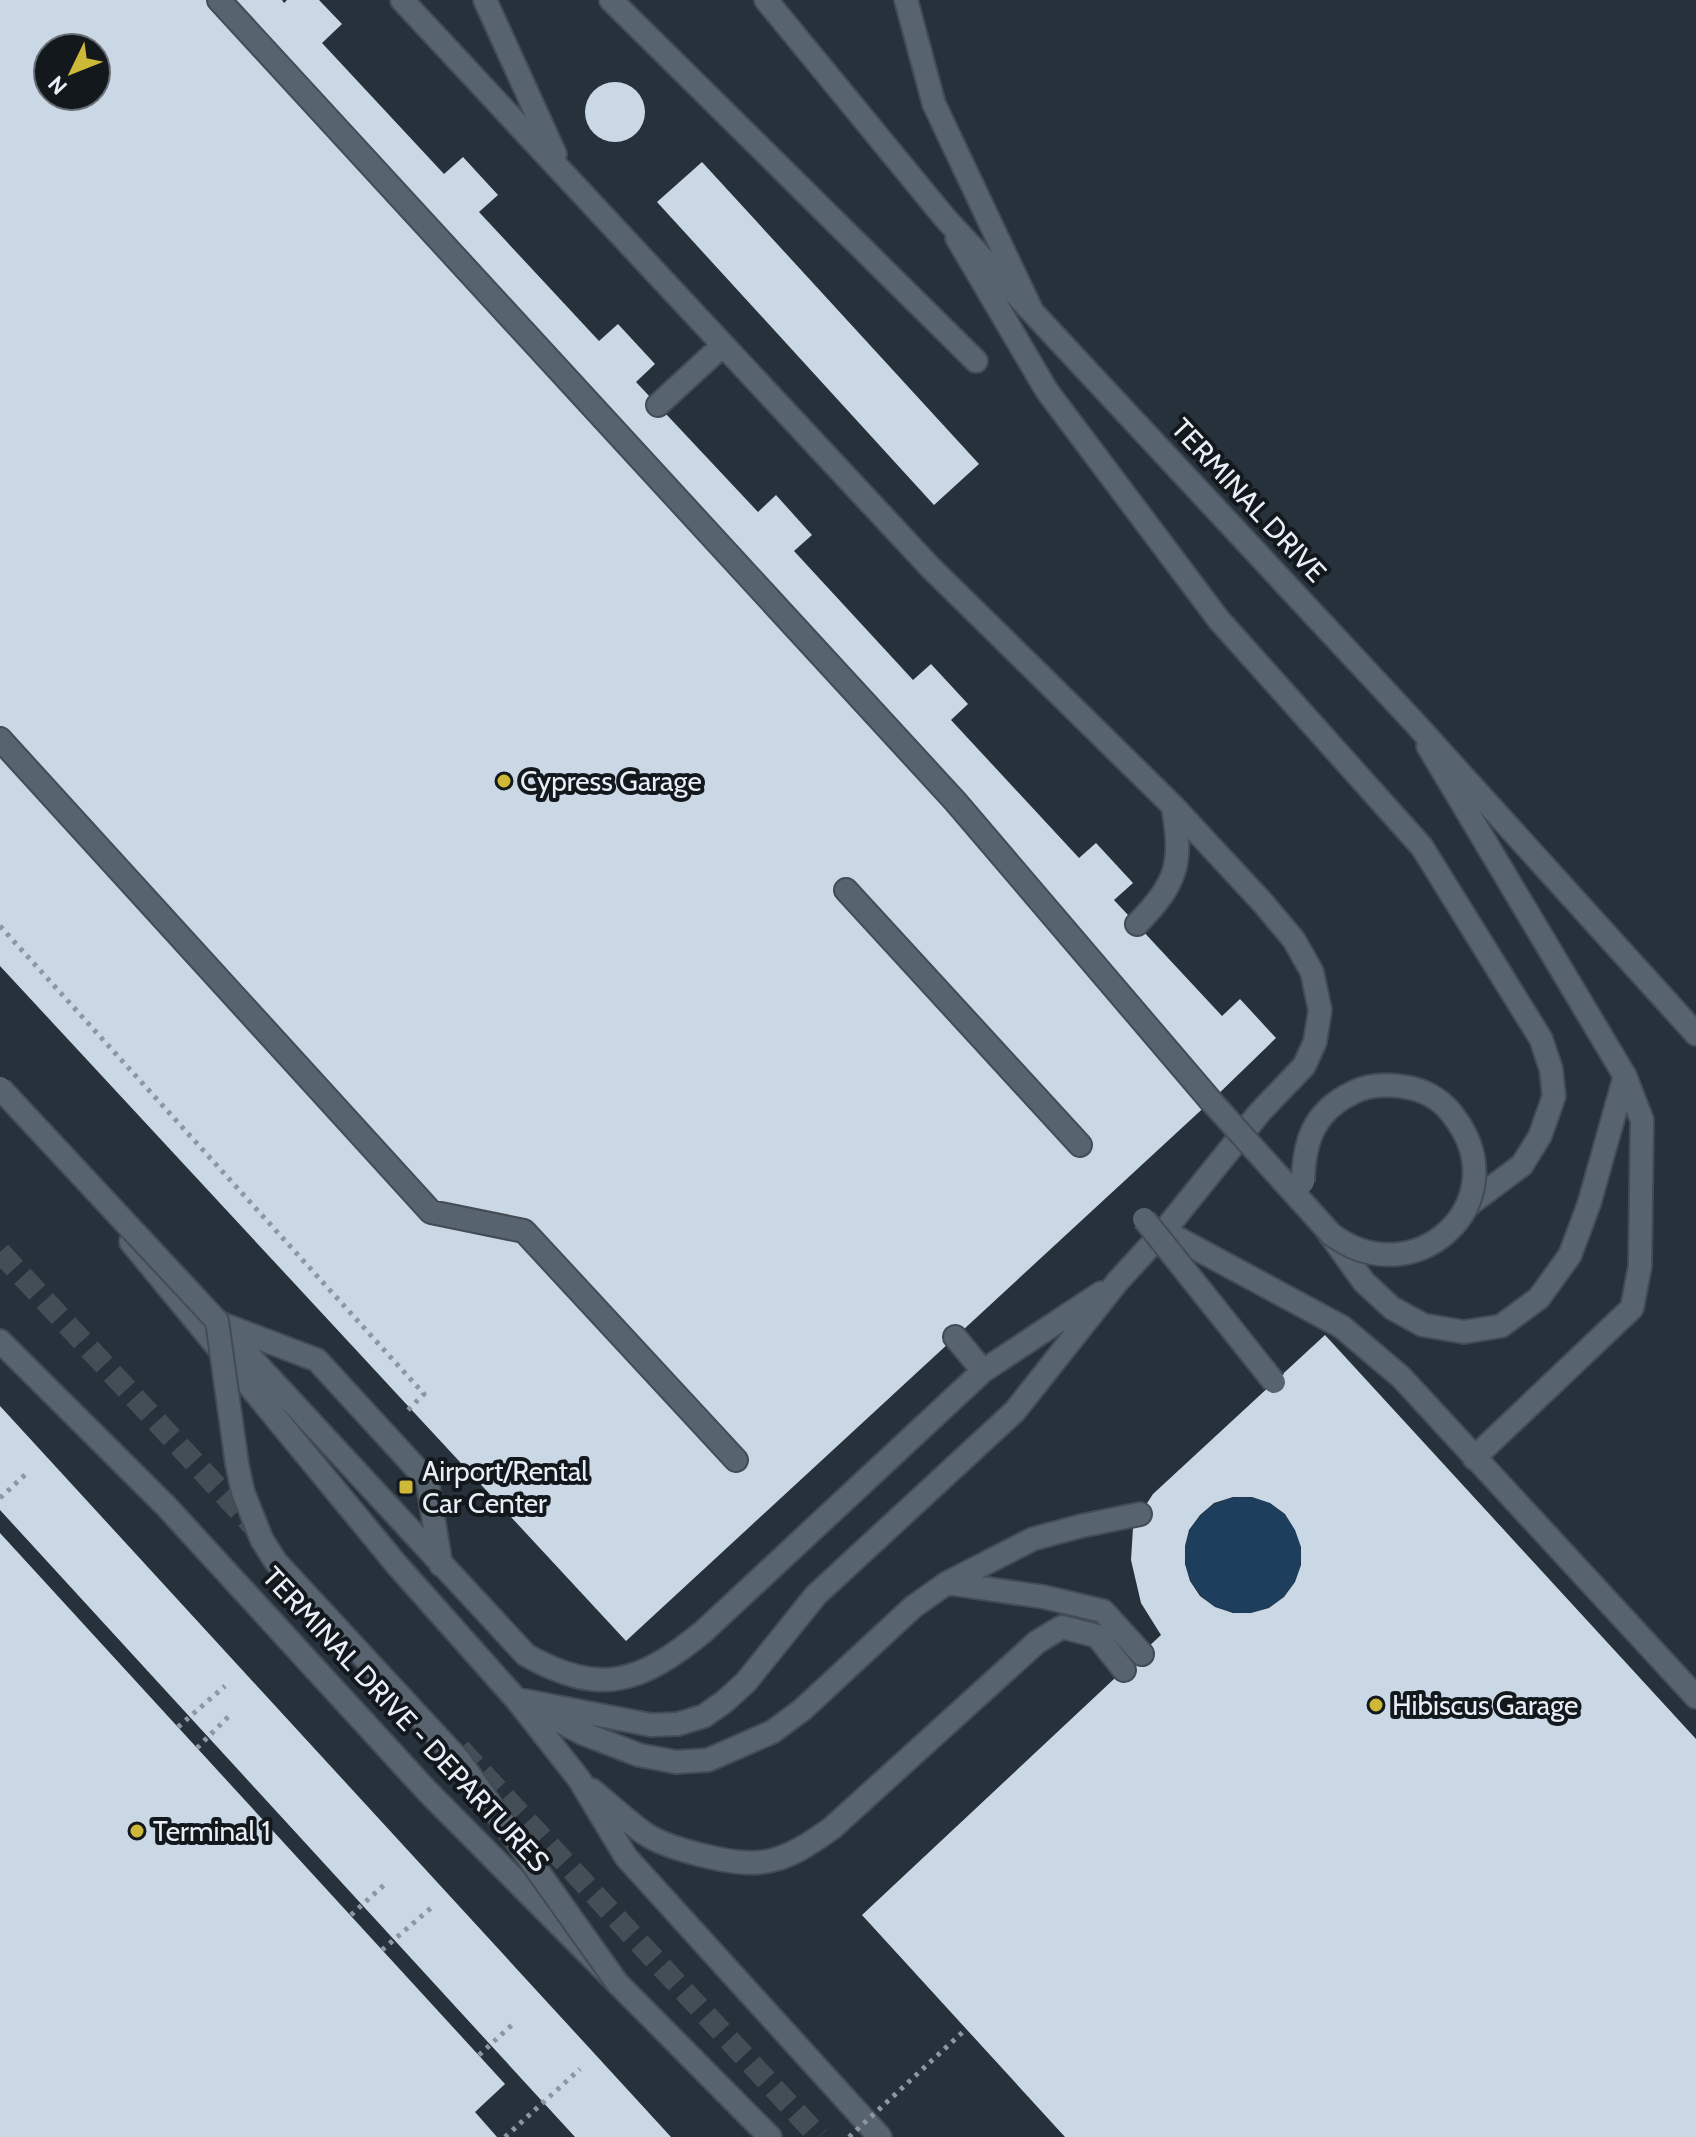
<svg xmlns="http://www.w3.org/2000/svg" width="1696" height="2137" font-family="Cabin,sans-serif">
<style>
.green{fill:#1d3e5d}
.building{fill:#cad7e5;fill-rule:evenodd}
.lines{fill:none;stroke-linecap:round;stroke-linejoin:round}
.tertiary-tunnel{stroke:#434e57;stroke-width:22;stroke-dasharray:22 11;stroke-linecap:butt}
.service-casing{stroke:#434c55;stroke-width:26}
.minor-casing{stroke:#434c55;stroke-width:26}
.tertiary-casing{stroke:#434c55;stroke-width:26}
.path{stroke:#8e979f;stroke-width:5;stroke-dasharray:4 6;stroke-linecap:butt}
.service{stroke:#57636f;stroke-width:22}
.minor{stroke:#57636f;stroke-width:22}
.tertiary{stroke:#57636f;stroke-width:22}
.service-bridge-casing{stroke:#434c55;stroke-width:26;stroke-linecap:butt}
.path-bridge{stroke:#8e979f;stroke-width:5;stroke-dasharray:4 6;stroke-linecap:butt}
.service-bridge{stroke:#57636f;stroke-width:22}
.poi-dot{fill:#ceb838;stroke:#13181d;stroke-width:3}
.labels{text-anchor:middle;dominant-baseline:central;stroke-width:8;stroke-linejoin:round;paint-order:stroke}
.street-label{font-size:28px;fill:#e8eff6;stroke:#13181d}
.poi-label{font-size:28px;fill:#e8eff6;stroke:#13181d;text-anchor:start}
</style>
<rect width="100%" height="100%" fill="#26313b"/>
<path class="green" d="M1185 1555a58 58 0 1 1 116 0a58 58 0 1 1-116 0Z"/>
<path class="building" d="M0,0H282L284,3L287,0H319L342,24L322,43L444,174L463,157L498,195L479,212L599,341L618,324L655,364L636,382L758,512L776,495L812,535L794,551L913,680L931,664L968,704L951,720L1079,858L1096,843L1133,883L1114,900L1222,1016L1240,999L1276,1038L1211,1101L626,1641L0,966ZM48,48H96V96H48Z
M585 112a30 30 0 1 1 60 0a30 30 0 1 1-60 0Z
M702,162L979,464L934,505L657,202Z
M1325,1335L1696,1739V2137H1065L862,1915L1161,1635L1141,1603L1131,1560L1133,1528L1140,1514L1153,1494ZM1233,1497H1252L1270,1503L1285,1514L1295,1530L1301,1547V1565L1295,1582L1284,1597L1269,1608L1251,1613H1233L1215,1607L1200,1596L1190,1581L1185,1564V1546L1189,1530L1200,1515L1214,1503Z
M0,1406L671,2137H575L0,1510Z
M0,1533L505,2084L475,2112L497,2137H0Z"/>
<g class="lines">
<path class="tertiary-tunnel" d="M0,1252L257,1530
M460,1749L819,2137"/>
<defs>
<path id="service" d="M219,0L955,801L1211,1101
M402,0L930,567L1173,806L1263,903L1294,940L1312,972L1320,1010L1315,1042L1304,1066L1260,1112L1164,1231L1118,1281L1015,1411L816,1595L746,1682L724,1702L704,1716L678,1724L651,1725L516,1699
M485,0L555,154
M957,238L1047,391L1219,620L1422,847L1541,1039L1551,1069L1554,1096L1540,1136L1522,1165L1467,1206
M658,405L723,345
M0,739L431,1212L524,1231L736,1460
M846,890L1080,1145
M1137,924C1177,883 1183,864 1173,807
M1326,1229L1364,1282L1392,1308L1423,1325L1464,1332L1501,1326L1539,1298L1570,1255L1589,1204L1625,1076L1428,746
M1164,1231L1342,1327L1401,1377L1696,1697
M131,1242L397,1565L516,1699L579,1779L626,1857L880,2137
M217,1321L526,1655C601,1697 641,1683 704,1631L983,1371L1101,1293
M222,1324L317,1360L427,1480L441,1565
M955,1337L983,1371
M1474,1458L1632,1308L1640,1266L1642,1120L1625,1076
M947,1583L1044,1597L1103,1611L1142,1654
M538,1710L582,1733L639,1755L676,1762L708,1760L772,1732L802,1710L913,1607L947,1583L1033,1539L1081,1526L1140,1514
M592,1790C609,1804 626,1820 644,1833C660,1844 682,1850 701,1855C762,1870 782,1864 832,1828L1037,1642L1062,1627L1097,1636L1124,1670"/>
<path id="minor" d="M611,0L976,361
M906,0L934,104L1030,307"/>
<path id="tertiary" d="M766,0L945,218L1413,721L1696,1034
M0,1341L166,1506L427,1791L770,2137"/>
</defs>
<use href="#service" class="service-casing"/>
<use href="#minor" class="minor-casing"/>
<use href="#tertiary" class="tertiary-casing"/>
<path class="path" d="M0,926L424,1394L408,1410
M0,1498L27,1473
M178,1727L225,1686
M197,1748L230,1715
M351,1915L385,1884
M382,1950L431,1908
M479,2055L514,2023
M505,2137L580,2069"/>
<use href="#service" class="service"/>
<use href="#minor" class="minor"/>
<use href="#tertiary" class="tertiary"/>
<defs>
<path id="service-bridge" d="M0,1088L217,1321L237,1464L243,1492L262,1540L276,1562L459,1760L618,1984
M1211,1101L1331,1234C1414,1297 1518,1203 1455,1118C1445,1103 1429,1092 1411,1088C1391,1084 1371,1083 1352,1093C1314,1112 1304,1140 1303,1182
M1144,1219L1274,1382"/>
</defs>
<use href="#service-bridge" class="service-bridge-casing"/>
<path class="path-bridge" d="M849,2137L966,2029"/>
<use href="#service-bridge" class="service-bridge"/>
</g>
<g class="poi-dot">
<circle cx="504" cy="781" r="8"/>
<rect x="398" y="1479" width="16" height="16" rx="4"/>
<circle cx="1376" cy="1705" r="8"/>
<circle cx="137" cy="1831" r="8"/>
</g>
<g class="labels">
<g class="street-label">
<text transform="translate(1249 500) rotate(47)">TERMINAL DRIVE</text>
<text transform="translate(406 1719) rotate(47)">TERMINAL DRIVE - DEPARTURES</text>
</g>
<g class="poi-label">
<text x="520" y="781">Cypress Garage</text>
<text x="422" y="1471">Airport/Rental<tspan x="422" dy="32">Car Center</tspan></text>
<text x="1392" y="1705">Hibiscus Garage</text>
<text x="153" y="1831">Terminal 1</text>
</g>
</g>
<g transform="translate(72 72) rotate(227)"><circle r="38" fill="#13181d" stroke="#686e74" stroke-width="2"/>
<path d="M0-6L14 30L0 20L-14 30Z" fill="#ceb838"/>
<text y="-12" font-size="22" font-weight="bold" text-anchor="middle" fill="#e8eff6">N</text>
</g>
</svg>
